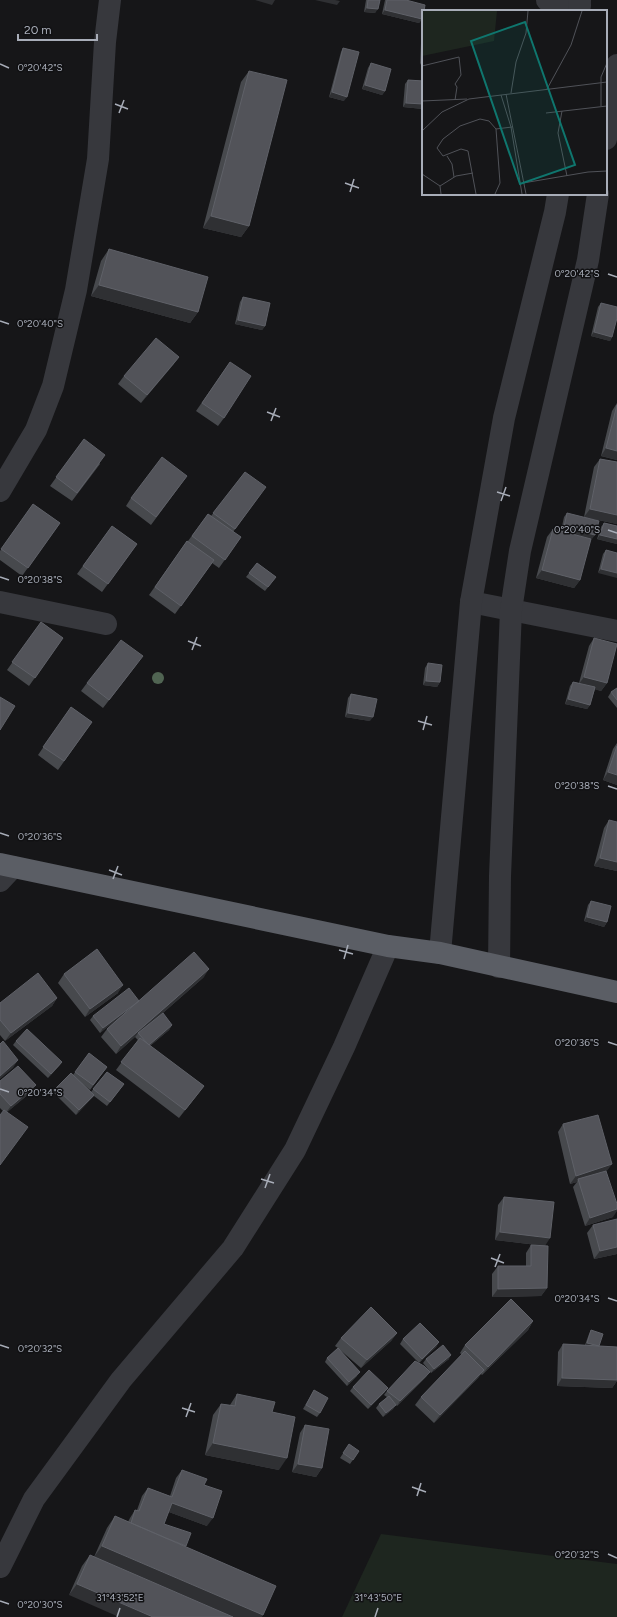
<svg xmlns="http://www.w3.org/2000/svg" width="617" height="1617" font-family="Figtree,sans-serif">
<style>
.green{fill:#1e261f}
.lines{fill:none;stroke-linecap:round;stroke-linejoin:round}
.minor{stroke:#37383d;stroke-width:22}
.tertiary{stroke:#37383d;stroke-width:22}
.trunk{stroke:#5b5e65;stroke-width:22}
.tree{fill:#506452}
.wall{fill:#47494d}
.shaded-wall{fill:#2f3033}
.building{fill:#525359;stroke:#5f6168}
.ticks{fill:none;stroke:#a8adb8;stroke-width:1.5}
.inset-road{fill:none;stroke:#505258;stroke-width:1}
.view{fill:#0f766e;fill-opacity:0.15;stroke:#0f766e;stroke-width:2}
.inset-edge{fill:none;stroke:#a8adb8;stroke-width:2}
.ticks-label{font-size:10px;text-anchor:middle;fill:#a8adb8;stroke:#111113;stroke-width:3;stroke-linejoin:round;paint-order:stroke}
</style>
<rect width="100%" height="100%" fill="#161618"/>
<path class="green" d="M381,1534L617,1564V1617H342Z"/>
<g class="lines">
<path class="minor" d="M547,0L580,5
M0,491L36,430L53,386L76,290L98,159L105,42L110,0
M0,602L106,624
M471,602L617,631
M0,881L13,867
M0,1567L34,1499L121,1380L233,1248L295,1150L344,1047L388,946"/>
<path class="tertiary" d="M579,11L580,0
M606,139L617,65
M440,953L471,602L504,418L555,212L558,194
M499,967L500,876L511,610L520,551L588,260L598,194"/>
<path class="trunk" d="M0,864L388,946L440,953L617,992"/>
</g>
<circle class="tree" cx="158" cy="678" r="6"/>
<path class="wall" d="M366,0H380L375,13L364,12Z
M385,0H406L422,19L419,23L382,14Z
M423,41V65L420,64L421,43Z
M343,48L344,101L329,97L341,52Z
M371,63L385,91L382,95L362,89L368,68Z
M249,71V226L241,237L203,228L241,82Z
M408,80L423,81V109L403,107L405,84Z
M109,249L198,312L190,323L91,296L101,261Z
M243,297L265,326L262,330L235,324L240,302Z
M601,303L612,337L610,341L591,336L598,307Z
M179,357L173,365L141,403L118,384L124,376Z
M230,362L224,418L218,426L196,411Z
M617,403V460L601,456L612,411Z
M84,439L100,464L72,501L50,486Z
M600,459L617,462V524L584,517L594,467Z
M245,472L260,495L233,532L241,537L219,568L212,563L175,614L149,595L187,541H188L208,514L211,516Z
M187,476L151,525L126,506L131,498Z
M33,504L60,523L22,576L0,560V551Z
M567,513L592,539L565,532L580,580L574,588L536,578L547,537L553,529L561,531L564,517Z
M604,523L617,526V544L597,539L601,527Z
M112,526L137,544L102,592L77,574Z
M606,550L617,553L598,573L603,554Z
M257,563L276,577L265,591L246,577Z
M41,622L63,638L29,686L7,670Z
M594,638L607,683L601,691L595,689L590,705L587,709L565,704L570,686L573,682L579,683L589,646Z
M428,663L440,682L437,687L423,685L425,668Z
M137,664L103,708L81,691L87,683Z
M617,688V708L608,697L611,692Z
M351,694L370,721L345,717L348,698Z
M71,707L92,722L58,770L38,755Z
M617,743V785L603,780L613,749Z
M609,820L617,871L594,866L604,828Z
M591,901L607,922L604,927L584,921L588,905Z
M64,974L118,993L85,1017L58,983Z
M204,977L156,1019L172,1025L169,1030L150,1046L204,1086L179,1118L116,1070L138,1040L135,1037L136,1036L116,1054L101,1037L107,1029L117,1019L100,1033L90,1020L93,1016L139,1001Z
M57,998L52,1006L5,1041L0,1035V1003Z
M16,1041L62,1062L59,1066L48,1078L13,1045Z
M89,1053L107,1067L90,1090L83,1084L91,1092L107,1072L124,1084L107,1106L94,1096L91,1099L76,1115L53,1092L56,1088L73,1075Z
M0,1081L30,1093L7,1112L3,1111L0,1108Z
M563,1124L612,1164L606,1171L613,1217L585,1226L573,1187L577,1182L570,1184L558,1132Z
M504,1197L545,1246L495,1240L498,1205Z
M593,1225L617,1254L594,1259L587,1233Z
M531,1245L547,1288L541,1296L492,1297V1274L498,1266H526V1253Z
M533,1321L528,1330L482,1375L481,1374L478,1378L434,1423L415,1405L421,1397L462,1355L460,1353L465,1345Z
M591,1330L599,1346L617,1347V1381L612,1388L557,1386L558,1352L563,1344L585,1345L589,1334Z
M397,1333L391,1341L361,1368L339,1349L357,1376L347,1386L325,1362L327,1358L338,1348L335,1346L341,1338Z
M403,1339L439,1342L436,1347L419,1363L400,1344Z
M426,1359H449L431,1373L423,1363Z
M427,1376L397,1406L395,1404L393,1409L383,1417L376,1408L379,1404L387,1397L384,1395L387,1391Z
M353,1387L385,1392L368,1409L350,1391Z
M314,1390L320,1413L317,1417L303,1409Z
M237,1394L272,1412L279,1470L205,1455L213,1415L221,1404L230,1405Z
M305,1425L322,1468L316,1477L292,1472L300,1433Z
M349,1444L359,1451L350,1464L340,1458Z
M182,1470L204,1485L207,1526L169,1512L69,1595L82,1566L90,1555L94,1557L107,1528L115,1516L128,1522L130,1518L135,1510H137L142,1496L148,1488L170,1496L176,1478Z"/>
<path class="shaded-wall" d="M255,0H275L272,5Z
M315,0H335L340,1L337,5Z
M367,8L378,9L375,13L364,12Z
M385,10L422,19L419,23L382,14Z
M423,60V65L420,64Z
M365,85L385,91L382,95L362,89Z
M332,92L347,97L344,101L329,97Z
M406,103L423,104V109L403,107Z
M211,216L249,226L241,237L203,228Z
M99,285L198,312L190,323L91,296Z
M238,320L265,326L262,330L235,324Z
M594,332L612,337L610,341L591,336Z
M179,357L173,365L141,403L147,395Z
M606,448L617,451V460L601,456Z
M590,509L617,515V524L584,517Z
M564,527L595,535L592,539L561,531Z
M600,535L617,539V544L597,539Z
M601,569L617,573V578L598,573Z
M542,570L580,580L574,588L536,578Z
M584,677L607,683L601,691L578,685Z
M426,681L440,682L437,687L423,685Z
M568,699L590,705L587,709L565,704Z
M348,713L373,717L370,721L345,717Z
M608,772L617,775V785L603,780Z
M600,858L617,862V871L594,866Z
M587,917L607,922L604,927L584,921Z
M209,969L204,977L139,1034L138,1033L136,1036L116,1054L121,1046Z
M123,985L118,993L85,1017L90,1009Z
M57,998L52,1006L5,1041L11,1033Z
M139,1001L136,1005L100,1033L103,1028Z
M172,1025L169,1030L145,1050L148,1045Z
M18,1060L13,1068L0,1079V1076Z
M62,1062L59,1066L48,1078L51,1074Z
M36,1085L30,1093L5,1114L11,1106Z
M204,1086L198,1094L179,1118L185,1110Z
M94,1095L91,1099L76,1115L79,1110Z
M612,1164L606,1172L578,1179L577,1182L570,1184L576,1176Z
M617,1209V1211L613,1217L585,1226L590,1218Z
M500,1232L550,1238L545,1246L495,1240Z
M617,1247V1254L594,1259L600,1251Z
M547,1288L541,1296L492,1297L498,1289Z
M533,1321L528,1330L482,1375L488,1367Z
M397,1333L391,1341L361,1368L367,1360Z
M439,1342L436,1347L419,1363L422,1359Z
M587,1343L598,1346L584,1347Z
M451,1355L449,1359L431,1373L434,1369Z
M484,1370L478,1378L434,1423L440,1415Z
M360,1372L357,1376L347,1386L349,1382Z
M430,1372L427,1376L397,1406L400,1401Z
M562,1378L617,1380V1381L612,1388L557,1386Z
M388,1388L385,1392L368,1409L371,1405Z
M396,1405L393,1409L383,1417L386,1413Z
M213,1443L287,1458L279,1470L205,1455Z
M298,1464L322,1468L316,1477L292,1472Z
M172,1503L213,1518L207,1526L166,1511Z
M130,1526L186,1546L181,1554Z
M102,1546L263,1615L262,1617H233L94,1557Z
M77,1584L153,1617H119L69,1595Z"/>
<path class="building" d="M368,0H380L378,9L367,8Z
M387,0H406L425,5L424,11H423L422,19L385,10Z
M343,48L359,52L347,97L332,92Z
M371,63L391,69L385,91L365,85Z
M249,71L287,80L249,226L211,216Z
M408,80L423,81V104L406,103Z
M109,249L208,277L198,312L99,285Z
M243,297L270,303L265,326L238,320Z
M601,303L617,307V318L612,337L594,332Z
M156,338L179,357L147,395L124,376Z
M230,362L251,376L224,418L202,403Z
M617,405V451L606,448Z
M84,439L105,455L77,493L56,477Z
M162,457L187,476L156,517L131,498Z
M600,459L617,462V515L590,509Z
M245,472L266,487L235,529L213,513Z
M33,504L60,523L28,568L1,549Z
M567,513L599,521L595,535L564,527Z
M208,514L241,537L225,560L192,536Z
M604,523L617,526V539L600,535Z
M112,526L137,544L108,584L83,566Z
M553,529L591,539L580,580L542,570Z
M187,541L214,560L181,606L155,587Z
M606,550L617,553V573L601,569Z
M257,563L276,577L268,587L249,573Z
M41,622L63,638L35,678L12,662Z
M594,638L617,644L607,683L584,677Z
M121,640L143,656L109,700L87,683Z
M428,663L442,665L440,682L426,681Z
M573,682L595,687L590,705L568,699Z
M617,688V700L611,692Z
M351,694L377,699L373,717L348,713Z
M0,697L15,706L0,730Z
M71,707L92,722L64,761L43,747Z
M617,746V775L608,772Z
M609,820L617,822V862L600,858Z
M591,901L611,906L607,922L587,917Z
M97,949L123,985L90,1009L64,974Z
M194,952L209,969L121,1046L107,1029Z
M38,973L57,998L11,1033L0,1020V1003Z
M129,988L139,1001L103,1028L93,1016Z
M163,1013L172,1025L149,1045L147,1043L138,1033Z
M27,1029L62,1062L51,1074L16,1041Z
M140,1038L204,1086L185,1110L121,1062Z
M3,1041L18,1060L0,1076V1044Z
M89,1053L107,1067L93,1085L75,1072Z
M18,1066L36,1085L11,1106L0,1094V1081Z
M107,1072L124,1084L110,1102L93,1089Z
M71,1073L94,1095L79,1110L56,1088Z
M4,1110L28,1127L0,1165V1115Z
M598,1115L612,1164L576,1176L563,1124Z
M606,1171L617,1204V1209L590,1218L578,1179Z
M504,1197L554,1202L550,1238L500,1232Z
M617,1219V1247L600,1251L593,1225Z
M531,1245L548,1246L547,1288L498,1289V1266H531Z
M511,1299L533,1321L488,1367L465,1345Z
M371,1307L397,1333L367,1360L341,1338Z
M420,1323L439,1342L422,1359L403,1339Z
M591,1330L603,1334L599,1346L587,1343Z
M563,1344L617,1347V1380L562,1378Z
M443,1345L451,1355L434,1369L426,1359Z
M338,1348L360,1372L349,1382L327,1358Z
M465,1351L484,1370L440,1415L421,1397Z
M415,1361L424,1366L430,1372L400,1401L387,1391Z
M369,1370L388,1388L371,1405L353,1387Z
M314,1390L328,1398L320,1413L306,1405Z
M237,1394L275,1402L272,1412L295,1417L287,1458L213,1443L221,1404L235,1406Z
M389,1396L396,1405L386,1413L379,1404Z
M305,1425L329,1429L322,1468L298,1464Z
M349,1444L359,1451L353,1460L343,1453Z
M182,1470L207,1479L204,1485L222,1491L213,1518L172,1503L164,1524L191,1533L186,1546L166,1538L131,1523L135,1510L139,1511L148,1488L172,1497Z
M115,1516L276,1586L263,1615L102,1546Z
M90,1555L233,1617H153L77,1584Z"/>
<path class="ticks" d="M0,64L9,68M115,104L128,109M119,113L124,100M345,183L359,188M350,192L354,179M608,274L617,277M0,321L9,324M267,412L280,417M271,421L276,408M497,492L510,496M501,501L506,487M608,530L617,533M0,577L9,580M188,641L201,646M192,650L197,637M418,721L432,725M423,730L427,716M608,786L617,789M0,833L9,836M109,870L122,875M113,879L118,866M339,950L353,954M344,959L348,945M608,1042L617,1045M0,1089L9,1092M261,1179L274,1183M265,1188L270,1174M491,1258L504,1263M495,1267L500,1254M608,1298L617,1301M0,1345L9,1348M182,1408L195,1412M186,1417L191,1403M412,1487L426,1492M417,1496L421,1483M608,1554L617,1558M0,1601L9,1604M117,1617L120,1608M375,1617L378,1608"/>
<g transform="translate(422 10)">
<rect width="185" height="185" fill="#161618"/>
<path d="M0,1H75L72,31L0,46Z" fill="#1e261f"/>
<path class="inset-road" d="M0,56L37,47L39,65L33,74L35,77L33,90M125,79L149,35L160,1M89,83L94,52L104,23L106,1M84,84L104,184M79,85L89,117L100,184M0,91L45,89M179,96V67L185,53M140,101L136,123L145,166M124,103L185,96M74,119L90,117M0,121L20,102L47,89L185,72M25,146L30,154L32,167M0,164L18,176L19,184M101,173L166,162L185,161M18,176L34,166L51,163M54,184L46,141L39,139L21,146L15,138L21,129L38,116L58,109L67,111L74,119L78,173L73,184"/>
<path class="view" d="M103,12L153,155L98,174L49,31Z"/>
<rect width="185" height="185" class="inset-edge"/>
</g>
<g class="ticks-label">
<text x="40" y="71">0°20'42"S</text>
<text x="577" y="277">0°20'42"S</text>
<text x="40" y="327">0°20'40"S</text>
<text x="577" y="533">0°20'40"S</text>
<text x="40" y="583">0°20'38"S</text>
<text x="577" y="789">0°20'38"S</text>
<text x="40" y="840">0°20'36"S</text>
<text x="577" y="1046">0°20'36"S</text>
<text x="40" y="1096">0°20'34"S</text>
<text x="577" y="1302">0°20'34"S</text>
<text x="40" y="1352">0°20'32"S</text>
<text x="577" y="1558">0°20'32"S</text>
<text x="120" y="1601">31°43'52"E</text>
<text x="378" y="1601">31°43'50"E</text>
<text x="40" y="1608">0°20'30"S</text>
</g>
<path d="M18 34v6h79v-6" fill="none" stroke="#a8adb8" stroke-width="2"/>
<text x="24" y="34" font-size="12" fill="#a8adb8" stroke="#111113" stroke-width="3" paint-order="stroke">20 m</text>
</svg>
